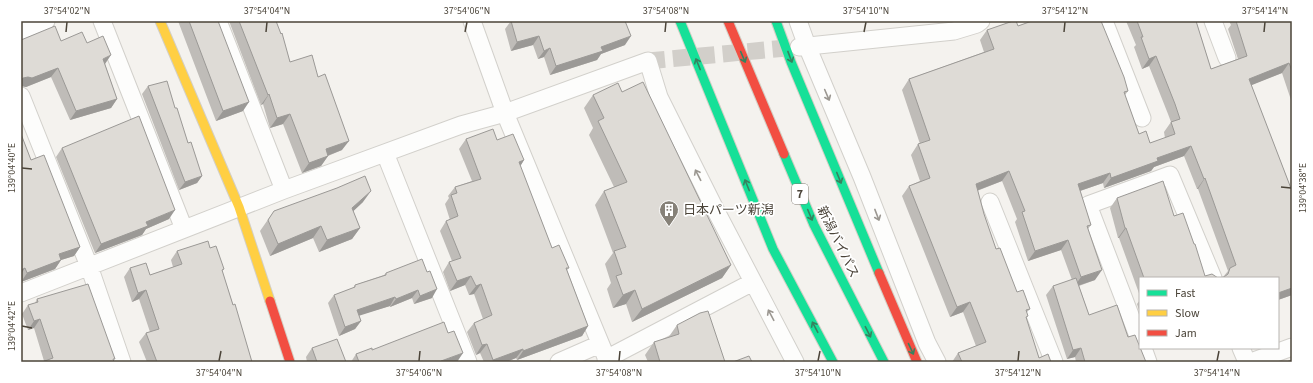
<svg xmlns="http://www.w3.org/2000/svg" width="1313" height="383" font-family="'Source Sans 3','Noto Sans JP',sans-serif">
<style>
.lines{fill:none;stroke-linecap:round;stroke-linejoin:round}
.street-tunnel{stroke:#d2cfca;stroke-width:17;stroke-dasharray:17 8;stroke-linecap:butt}
.street-casing{stroke:#d2d0cb;stroke-width:19}
.fast-casing{stroke:#d3cfc5;stroke-width:11}
.slow-casing{stroke:#d3cfc5;stroke-width:11}
.jam-casing{stroke:#d3cfc5;stroke-width:11}
.street{stroke:#fdfdfc;stroke-width:17}
.fast{stroke:#16e098;stroke-width:9}
.slow{stroke:#ffcf43;stroke-width:9}
.jam{stroke:#f24e42;stroke-width:9}
.wall{fill:#bfbcb8}
.shaded-wall{fill:#9b9996}
.building{fill:#dedbd6;stroke:#9b9996}
.oneway{stroke:#36825f}
.oneway2{stroke:#9b9791}
.ticks{fill:none;stroke:#4b4439;stroke-width:1.5}
.labels{text-anchor:middle;dominant-baseline:central;stroke-width:3.5;stroke-linejoin:round;paint-order:stroke}
.shield{fill:#fff;stroke:#817c74;stroke-width:1}
.shield-label{font-size:12px;font-weight:bold;fill:#4b4439}
.poi-label{font-size:13px;fill:#4b4439;stroke:#fff;text-anchor:start}
.street-label{font-size:13px;fill:#4b4439;stroke:#fff}
.neatline{fill:none;stroke:#4b4439;stroke-width:1.5}
.ticks-label{font-size:10px;text-anchor:middle;fill:#4b4439}
</style>
<rect width="100%" height="100%" fill="#f4f2ee"/>
<g class="lines">
<path class="street-tunnel" d="M648,61L797,47"/>
<defs>
<path id="street" d="M102,21L184,229
M218,21L284,190
M472,21L505,113L608,362
M798,21L807,46L862,177L927,343L937,362
M1104,21L1142,118
M1213,21L1227,58
M21,31L46,21
M799,47L954,31L977,24L981,21
M21,96L89,266L122,362
M385,153L468,362
M990,202L1054,362
M21,293L284,190L461,125L505,113L648,61L659,97L716,211L795,362
M1140,341L1088,205L1170,175L1213,278
M1143,348L1148,362
M1241,348L1247,362
M606,359L753,282
M559,362L600,344
M1251,362L1292,347"/>
<path id="fast" d="M680,21L773,249L833,362
M776,21L791,62L879,273
M784,154L814,225L884,362"/>
<path id="slow" d="M160,21L239,207L270,301"/>
<path id="jam" d="M728,21L784,154
M879,273L917,362
M270,301L290,362"/>
</defs>
<use href="#street" class="street-casing"/>
<use href="#fast" class="fast-casing"/>
<use href="#slow" class="slow-casing"/>
<use href="#jam" class="jam-casing"/>
<use href="#street" class="street"/>
<use href="#fast" class="fast"/>
<use href="#slow" class="slow"/>
<use href="#jam" class="jam"/>
</g>
<path class="wall" d="M178,21H218L243,111L216,121Z
M229,21H276L290,62L318,77L342,150L328,156L321,166L302,173L283,124L270,128L263,104L261,105Z
M511,21H625V45L601,54L597,60L550,75L544,57L538,59L533,45L511,51L505,29Z
M1126,21H1196L1211,69L1238,59L1228,29L1231,25L1229,21H1292V103L1282,73L1251,85L1292,191V295L1278,300V278H1140V296L1119,238H1118L1110,208L1117,198L1174,216L1205,276L1218,278L1223,277L1228,271L1198,189H1197L1184,156L1154,167L1151,171L1104,188L1103,183L1080,191L1091,225L1088,229L1095,280L1079,286L1089,315L1128,337L1146,362H1076L1075,357L1067,359L1046,295L1053,286L1072,280L1061,250L1028,261L1015,222L1017,219L1002,181L977,191L984,214L996,249L1017,292L1030,309L1027,312L1026,319L1039,358L1051,362H952L958,353L976,346L963,312L950,317L902,196L909,186L920,181L911,155L918,144H920L902,90L909,79L984,52L980,40L987,30L1018,26L1128,91L1125,95L1139,134L1150,143L1165,138L1164,132L1171,122L1168,114L1149,66L1142,69L1134,47L1136,45Z
M61,41L87,43L105,64L117,99L111,108L70,120L51,77L26,87L22,86Z
M148,86L175,108L188,143L202,176L197,183L179,190L142,94Z
M622,92L731,265L722,278L632,322L626,304L613,308L607,289L611,283L605,264L613,253L595,205L604,191L614,187L589,135L593,128L584,108L593,95Z
M21,134L31,160L80,247L74,256L61,260L55,269L21,282Z
M466,139L497,140L524,160L520,166L552,248L569,268L567,270L588,326L582,336L517,360L516,358L506,362H484L480,353L476,355L467,332L474,323L483,319L474,294L469,295L465,285L450,291L443,272L449,262L452,261L440,231L446,221L450,220L445,204L449,198L448,196L455,187L472,181L459,149Z
M62,148L169,219L146,229L142,235L95,253L56,157Z
M363,202L353,211L360,228L352,239L319,252L313,238L270,256L260,231L274,211Z
M210,248L224,269L222,271L252,362H147L139,342L146,333L150,332L139,299L132,302L124,277L130,268L150,275L173,267L171,260L177,251Z
M386,273L432,298L414,304L412,298L390,307V306L359,315L361,321L355,329L339,336L328,303L334,295L353,288L355,285L384,275Z
M37,299L115,359L44,361L34,328L28,330L22,314L28,305L35,303Z
M1140,300V313L1137,304Z
M677,325L725,362H648L645,355L654,342L668,338Z
M312,348L346,362H307L306,357Z
M372,350L457,362H351L356,354Z"/>
<path class="shaded-wall" d="M539,36L533,45L511,51L517,42Z
M631,36L625,45L601,54L597,60L550,75L556,66L601,47Z
M550,48L544,57L538,59L544,51Z
M111,55L105,64L96,68L103,59Z
M1156,56L1149,66L1142,69L1149,59Z
M1289,63L1282,73L1242,89L1249,79Z
M58,68L51,77L26,87L21,86V80L23,78Z
M269,94L263,104L261,105L268,95Z
M117,99L111,108L70,120L76,111Z
M249,102L243,111L216,121L223,111Z
M290,114L283,124L270,128L277,118Z
M349,141L342,150L319,159L326,149Z
M1191,146L1184,156L1154,167L1151,171L1104,188L1111,178L1157,158Z
M328,156L321,166L302,173L309,163Z
M524,160L518,170L519,162Z
M1009,171L1002,181L968,194L976,184Z
M1110,173L1103,183L1071,194L1078,184Z
M202,176L197,183L179,190L185,182Z
M1205,178L1198,189H1197L1204,179Z
M371,191L363,202L344,220L352,208Z
M175,210L169,219L146,229L142,235L95,253L101,244L146,222Z
M321,226L313,238L270,256L278,244Z
M360,228L352,239L319,252L327,240Z
M1125,228H1126L1119,238H1118Z
M1068,240L1061,250L1028,261L1035,251Z
M80,247L74,256L61,260L55,269L21,282L27,273L59,254Z
M731,265L722,278L632,322L642,309Z
M25,268L21,274V270Z
M1102,270L1095,280L1074,287L1081,277Z
M471,276L465,285L450,291L457,281Z
M481,284L474,294L469,295L476,286Z
M1292,288V295L1278,300V293Z
M437,289L432,298L414,304L420,296Z
M146,290L139,299L132,302L138,293Z
M418,290L412,298L390,307L396,299Z
M635,290L626,304L613,308L623,295Z
M395,297L390,306L352,318L357,310Z
M970,302L963,312L950,317L957,307Z
M40,319L34,328L28,330L34,321Z
M361,321L355,329L339,336L345,327Z
M588,326L582,336L517,360L523,351Z
M487,344L480,353L476,355L482,345Z
M1081,348L1075,357L1067,359L1073,350Z
M523,349L516,358L506,362H492L493,360Z
M463,353L457,362H440L441,361Z"/>
<path class="building" d="M189,21H218L249,102L223,111Z
M239,21H276L281,34L282,33L290,62L312,55L318,77L325,74L349,141L326,149L328,156L309,163L290,114L277,118L269,94L268,95Z
M511,21H625L631,36L601,47L603,51L556,66L550,48L544,51L539,36L517,42Z
M1013,21H1016L1018,26L1032,21H1101L1124,77L1128,91L1124,92L1139,134L1146,131L1150,143L1175,134L1171,122L1180,119L1175,104L1156,56L1149,59L1141,37H1143L1137,21H1196L1211,69L1247,56L1236,21H1292V71L1289,63L1249,79L1292,191V288L1278,293V278H1144L1126,228H1125L1117,198L1163,181L1174,216L1183,213L1194,244H1195L1205,276L1212,274L1218,278L1224,277L1228,274L1230,268L1236,265L1205,178L1204,179L1191,146L1157,158L1158,161L1111,178L1110,173L1078,184L1091,225L1087,226L1102,270L1081,277L1068,240L1035,251L1022,212L1025,211L1009,171L976,184L984,214L996,249L1000,248L1017,292L1023,290L1030,309L1026,310L1028,316L1026,317L1039,358L1048,354L1051,362H962L958,353L986,342L970,302L957,307L909,186L930,178L918,144L930,140L909,79L994,49L987,30Z
M55,26L61,41L82,32L87,43L103,36L111,55L103,59L117,99L76,111L58,68L32,78L28,77L23,78L21,80V40Z
M167,81L175,108H177L188,143L191,142L202,176L185,182L148,86Z
M643,82L731,265L642,309L635,290L623,295L616,276L622,274L614,251L626,247L604,191L627,182L598,121L604,118L593,95L618,83L622,92Z
M139,116L175,210L146,222L148,226L101,244L62,148Z
M493,129L497,140L513,134L524,160L519,162L552,248L559,245L569,268H566L588,326L523,351V349L493,360L487,344L482,345L474,323L492,315L481,284L476,286L471,276L457,281L449,262L461,258L446,221L458,216L451,195L457,193L455,187L481,179L466,139Z
M21,134L31,160L44,155L80,247L59,254L61,260L27,273L25,268L21,270Z
M365,176L371,191L352,208L360,228L327,240L321,226L278,244L268,220L274,211L337,188Z
M208,241L210,248L216,246L224,269L222,270L233,305L235,304L252,362H157L146,333L159,329L146,290L138,293L130,268L146,263L150,275L182,264L177,251Z
M422,259L427,272L430,271L437,289L420,296L418,290L396,299L395,297L357,310L361,321L345,327L334,295L355,287V285L386,275V273Z
M1076,278L1089,315L1117,305L1128,337L1135,335L1146,362H1085L1081,348L1073,350L1053,286Z
M88,284L115,359H113L114,362H42L53,358L40,319L34,321L28,305L38,302L37,299Z
M708,311L725,362H660L654,342L679,334L677,325L700,313Z
M444,322L448,333L454,331L463,353L441,361V362H359L356,354L372,348V350Z
M337,339L346,362H317L312,348Z
M749,356L752,362H733Z
M1292,360V362H1286Z"/>
<defs><path id="oneway-shaft" d="M-6 0H5M1.5-3L5.5 0L1.5 3" fill="none" stroke-width="1.6" stroke-linecap="round" stroke-linejoin="round"/></defs>
<g class="oneway">
<use href="#oneway-shaft" transform="translate(743 57) rotate(67)"/>
<use href="#oneway-shaft" transform="translate(790 57) rotate(69)"/>
<use href="#oneway-shaft" transform="translate(698 64) rotate(-112)"/>
<use href="#oneway-shaft" transform="translate(839 178) rotate(68)"/>
<use href="#oneway-shaft" transform="translate(747 185) rotate(-112)"/>
<use href="#oneway-shaft" transform="translate(810 215) rotate(67)"/>
<use href="#oneway-shaft" transform="translate(815 327) rotate(-118)"/>
<use href="#oneway-shaft" transform="translate(868 332) rotate(63)"/>
<use href="#oneway-shaft" transform="translate(911 349) rotate(65)"/>
</g>
<g class="oneway2">
<use href="#oneway-shaft" transform="translate(827 95) rotate(67)"/>
<use href="#oneway-shaft" transform="translate(698 175) rotate(-117)"/>
<use href="#oneway-shaft" transform="translate(877 215) rotate(69)"/>
<use href="#oneway-shaft" transform="translate(771 315) rotate(-118)"/>
</g>
<path class="ticks" d="M66,32L67,22M266,32L267,22M465,32L467,22M665,32L666,22M864,32L866,22M1064,32L1065,22M1264,32L1265,22M22,168L32,169M1281,187L1291,188M22,326L32,328M219,361L221,351M419,361L420,351M619,361L620,351M818,361L820,351M1018,361L1019,351M1217,361L1219,351"/>
<defs>
<symbol id="building-pin" viewBox="-11 -11 22 30"><path d="M0 17L-7.5 6A9.5 9.5 0 1 1 7.5 6Z" fill="#868178" stroke="#fff"/><path d="M-4-6H4V6H1V3H-1V6H-4ZM-2.5-4.3h1.7v1.8h-1.7ZM.8-4.3h1.7v1.8H.8ZM-2.5-1h1.7V.8h-1.7ZM.8-1h1.7V.8H.8Z" fill="#fff"/></symbol>
</defs>
<g fill-rule="evenodd">
<use href="#building-pin" x="658" y="199" width="22" height="30"/>
</g>
<g class="labels">
<rect class="shield" x="792" y="184" width="16" height="20" rx="3"/>
<g class="shield-label">
<text x="800" y="194">7</text>
</g>
<g class="poi-label">
<text x="683" y="210">日本パーツ新潟</text>
</g>
<g class="street-label">
<text transform="translate(838 242) rotate(64)">新潟バイパス</text>
</g>
</g>
<rect width="1313" height="383" fill="none" stroke="#ffffff" stroke-width="44"/>
<rect x="1139" y="277" width="140" height="72" fill="#ffffff" stroke="#b7b4b0"/>
<rect x="1147" y="290" width="20" height="6" fill="#16e098" stroke="#b7b4b0"/>
<text x="1175" y="297" font-size="12" fill="#4b4439">Fast</text>
<rect x="1147" y="310" width="20" height="6" fill="#ffcf43" stroke="#b7b4b0"/>
<text x="1175" y="317" font-size="12" fill="#4b4439">Slow</text>
<rect x="1147" y="330" width="20" height="6" fill="#f24e42" stroke="#b7b4b0"/>
<text x="1175" y="337" font-size="12" fill="#4b4439">Jam</text>
<rect x="22" y="22" width="1269" height="339" class="neatline"/>
<g class="ticks-label">
<text x="67" y="14">37°54'02"N</text>
<text x="267" y="14">37°54'04"N</text>
<text x="467" y="14">37°54'06"N</text>
<text x="666" y="14">37°54'08"N</text>
<text x="866" y="14">37°54'10"N</text>
<text x="1065" y="14">37°54'12"N</text>
<text x="1265" y="14">37°54'14"N</text>
<text transform="translate(11 168) rotate(-90)" y="4">139°04'40"E</text>
<text transform="translate(1302 188) rotate(-90)" y="4">139°04'38"E</text>
<text transform="translate(11 326) rotate(-90)" y="4">139°04'42"E</text>
<text x="219" y="376">37°54'04"N</text>
<text x="419" y="376">37°54'06"N</text>
<text x="619" y="376">37°54'08"N</text>
<text x="818" y="376">37°54'10"N</text>
<text x="1018" y="376">37°54'12"N</text>
<text x="1217" y="376">37°54'14"N</text>
</g>
</svg>
